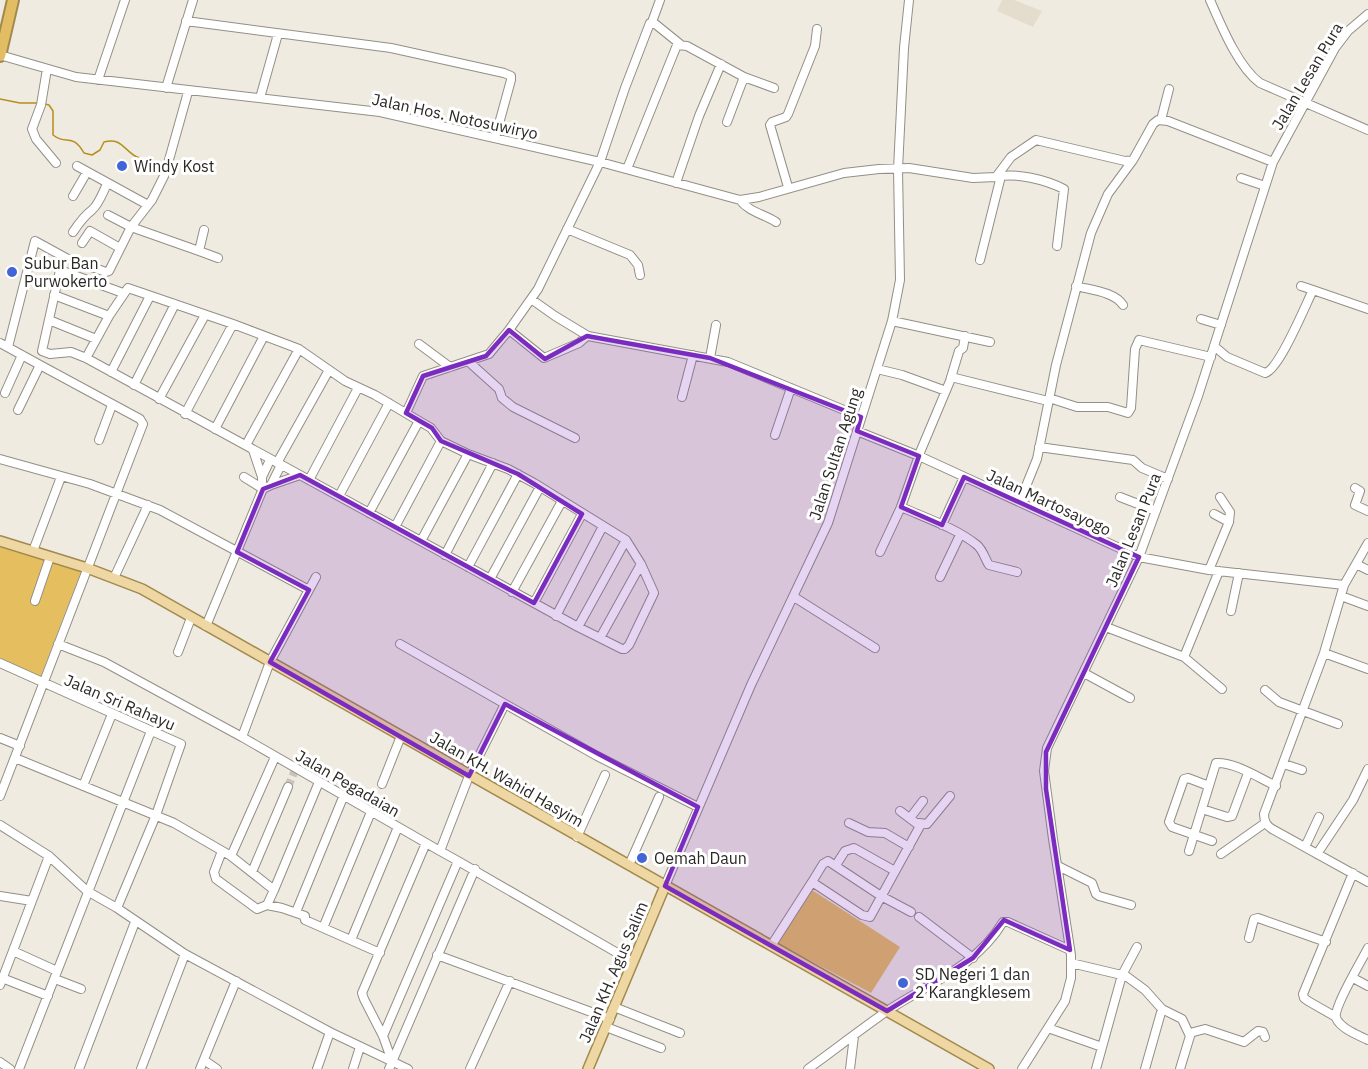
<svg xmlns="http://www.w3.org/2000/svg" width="1368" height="1069" font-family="'IBM Plex Sans',sans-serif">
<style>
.built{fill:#e4ddce}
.green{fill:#e4be5f}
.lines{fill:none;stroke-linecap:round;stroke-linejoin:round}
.stream{stroke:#b78f1d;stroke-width:1.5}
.minor-tunnel{stroke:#c8c4bc;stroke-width:8;stroke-dasharray:8 4;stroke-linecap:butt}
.minor-casing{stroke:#938f86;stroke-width:10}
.major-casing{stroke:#a2894e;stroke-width:12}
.highway-casing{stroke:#a2894e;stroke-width:14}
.minor{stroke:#fff;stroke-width:8}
.major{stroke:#eed7a2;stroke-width:9}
.highway{stroke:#e2bd64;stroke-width:10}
.marked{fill:#7b2cbf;fill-opacity:0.2;stroke:#7b2cbf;stroke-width:4.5;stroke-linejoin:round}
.poi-dot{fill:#4164d7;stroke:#fff;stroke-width:2}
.labels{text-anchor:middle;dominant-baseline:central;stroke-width:6;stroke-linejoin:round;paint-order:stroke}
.street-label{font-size:16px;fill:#2b2926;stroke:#fff}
.poi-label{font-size:16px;fill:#2b2926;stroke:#fff;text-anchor:start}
</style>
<rect width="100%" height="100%" fill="#efebe1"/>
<path class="built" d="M1002,0H1014L1042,11L1033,27L997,11Z"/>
<path class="green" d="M0,544L82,569L40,678L0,658Z
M812,890L900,947L871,993L775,942Z"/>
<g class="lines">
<path class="stream" d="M0,99L20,103H38
M45,104L49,105L53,111V135C67,146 72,132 84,153L92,155L100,150L104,142C122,137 124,151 137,157C145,160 153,160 161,162L164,166"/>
<path class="minor-tunnel" d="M288,787L295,770"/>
<defs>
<path id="minor" d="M1210,0C1221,25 1238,67 1260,83L1368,130
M186,21L391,48L504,73L511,76V80L495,138
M652,22L660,0
M0,55L76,77L380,112L600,162L740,200L759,197L844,173L879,169L909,168L973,178L996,177L1011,157L1036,140L1125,161L1133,160L1153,124L1158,120L1168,121L1273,162
M47,69L41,105L32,129L36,139L56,163
M98,80L125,0
M166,88L193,0
M260,98L278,34
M1161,120L1169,89
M727,122L744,77
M77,166L148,205
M627,169L677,45L687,46L744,77L774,88
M996,177C1016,172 1046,180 1064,189L1057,246
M1241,178L1265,186
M676,183L699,116L721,64
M788,187L770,125L772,122L786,117L788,114L815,46L817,29
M73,196L87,172
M740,200C749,212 764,214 776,222
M108,215L131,227L199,251L204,230
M567,229L630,255L638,265L640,275
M73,232C79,223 84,216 92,210C99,204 103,192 107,184
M82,243L90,231L120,248
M199,251L218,258
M980,260L1001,176
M1076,286C1091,290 1115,292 1123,305
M1313,290L1368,309
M54,295L109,316
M531,299L555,316L588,336L728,362L861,417
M1201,319L1221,325
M49,320L96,339
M892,321L990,342
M509,330L544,358L579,343L587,336
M0,343L40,365L18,410
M419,344L450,367
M1214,346L1227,357L1265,373C1279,370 1305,306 1313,290L1301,286
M8,347L35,241L66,258L106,272L109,271L131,227L152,200L165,174L188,92
M86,358L109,316L128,288L233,324L299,349L345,381L375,395L431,428L441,441L468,454L508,469L534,483L626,540L641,564L654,593L629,645L625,649H622L578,627L86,358L71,352L50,354L42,351L60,270L123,293
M710,358L716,325
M469,362L499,389L502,398L513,407L575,438
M877,369L902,375L946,391
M111,372L150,296
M951,377L1048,401
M134,385L175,304
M5,393L22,355
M682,397L693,355
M1049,398L1077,407H1108L1128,413L1131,408L1135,349L1139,340L1211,357
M159,399L205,315
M406,413L423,376L489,354L509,330L538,289L600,162L625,88L650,23H654L680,44
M185,414L233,324
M215,429L264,336
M857,431L919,456L1139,557L1209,570L1344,585L1368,543
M775,435L791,388
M99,440L112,405
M246,445L299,349
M1039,447L1133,460L1142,468L1168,479
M253,450L262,477
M0,459L90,484L160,510L309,590
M277,463L329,370
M244,477L263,489
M309,480L358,388
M271,485L300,475
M1355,488L1360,491L1355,505L1368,511
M263,489L271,485L281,465
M339,496L389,403
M1120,497L1156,511
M1220,497L1230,512L1229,522
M1020,501L1037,459L1056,365L1091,233L1108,194L1133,160
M901,507C926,518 956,528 977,545C983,550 985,559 989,565L1017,572
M369,513L419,421
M942,525L964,477
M395,527L441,441
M421,541L468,454
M33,551L61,477
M880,552L901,507L921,450L950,381L959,351L963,348L965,336
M445,555L493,463
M1356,564L1368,570
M468,567L518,474
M1209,570L1229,522L1214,514
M1219,571L1184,657L1222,689
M316,577L270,662L242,737L440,851L469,776L505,704L400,644
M940,577L960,535
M114,578L148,505
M490,579L540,487
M1344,585L1324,653L1264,814C1264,821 1266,825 1272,829L1368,882
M512,592L562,501
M1341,596L1368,606
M794,597L875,648
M35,601L50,557
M534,603L582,514
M1231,611L1239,573
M556,616L603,526
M206,626L262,491V477L270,460
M578,627L626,540
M1106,627L1184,657
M600,638L641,564
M58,644L104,662L242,737
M178,652L191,618
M1324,653L1368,669
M0,663L181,744L156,815L117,908
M1084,673L1130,698
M1265,690L1279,702L1338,724
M505,704L597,756L698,807
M0,738L20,746
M15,758L174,823L231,856L274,890L267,905L282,908L305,916V920L380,953
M1284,764L1302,770
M382,784L401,736
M83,786L112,714
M1209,786L1188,778L1184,779L1169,822L1172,827L1212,841
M0,796L143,424L140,419L40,365
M1202,809L1227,817L1232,816L1248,773
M910,818L923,801
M849,823L868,832L885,833L909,847
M919,823L927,824L950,796
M0,825L49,856L87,891L117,908L185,954L330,1032L408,1069
M577,837L605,775
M1305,847L1319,817
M222,851L214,872L216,879L257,909L267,905
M1189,851L1216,763C1235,762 1259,778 1276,786
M1221,854L1265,823
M1317,854L1353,800L1368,769
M231,856L275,757
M458,861L633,962
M629,865L659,797
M836,865L845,851L854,848L895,871
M1058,866L1092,883L1096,894L1099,896L1131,905
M252,872L288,787
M812,882L823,864L828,861L881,896L911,912
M665,886L751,685L828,523L892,321L900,280L898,169L904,48L909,0
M274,890L319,782
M0,896L32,901
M296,912L344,795
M919,917L973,958
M323,928L371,812
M1249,938L1254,919L1258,918L1326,942
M351,940L398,827
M771,946L812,882L862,915L870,917L920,826L900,811
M1368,948C1362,960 1333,1008 1336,1018C1341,1029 1358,1035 1368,1040
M13,951L57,971
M437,955L610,1019
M1071,963L1126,976L1145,990L1162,1009L1182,1019L1190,1036L1180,1069
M2,978L48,996
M1353,978L1368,986
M55,979L81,989
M0,985L49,856
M614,1007L680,1033
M1336,1017L1308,1001L1304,998L1303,994L1353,873
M606,1027L661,1048
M1048,1028L1102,1047
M1190,1033L1205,1029L1244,1042L1258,1031L1263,1032L1265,1037
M383,1036L458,861L440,851
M204,1060L217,1069
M392,1061L383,1036L364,999L362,993L426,843
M0,1062L10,1069
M19,1069L151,731
M79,1069L135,922
M141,1069L185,954
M200,1069L236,981
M317,1069L330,1032
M353,1069L360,1047
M389,1069L475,869
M470,1069L510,981
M808,1069C834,1050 860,1030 887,1011C929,983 976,967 1003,922H1008L1070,950
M850,1069L854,1036
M1022,1069L1065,1001L1071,978V955L1053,839L1044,771L1047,748L1139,557L1198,396L1273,162L1335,48L1348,31L1368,14
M1096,1069L1122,975L1137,947
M1145,1069L1162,1009"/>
<path id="major" d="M0,541L87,568L142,589L989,1069
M588,1069L665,886"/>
<path id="highway" d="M0,56L13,0"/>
</defs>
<use href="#minor" class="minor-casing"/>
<use href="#major" class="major-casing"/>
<use href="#highway" class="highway-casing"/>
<use href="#minor" class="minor"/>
<use href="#major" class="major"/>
<use href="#highway" class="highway"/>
</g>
<path class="marked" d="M509,330L545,359L587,336L710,358L861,417L857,431L919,456L901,507L942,525L964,477L1139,557L1046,752V789L1070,950L1004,920L973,958L887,1011L665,886L698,807L505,704L469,776L270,662L309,590L237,552L263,489L300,475L534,603L582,514L518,474L441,441L432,428L406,413L423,376L486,356Z"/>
<g class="poi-dot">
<circle cx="122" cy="166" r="6"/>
<circle cx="12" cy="272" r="6"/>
<circle cx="642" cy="858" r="6"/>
<circle cx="903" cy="983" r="6"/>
</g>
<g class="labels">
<g class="street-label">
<text transform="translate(1307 76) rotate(-59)">Jalan Lesan Pura</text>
<text transform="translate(455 116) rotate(12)">Jalan Hos. Notosuwiryo</text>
<text transform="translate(835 454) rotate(-72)">Jalan Sultan Agung</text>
<text transform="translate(1049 502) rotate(25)">Jalan Martosayogo</text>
<text transform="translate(1133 530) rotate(-68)">Jalan Lesan Pura</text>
<text transform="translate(120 702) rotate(23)">Jalan Sri Rahayu</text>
<text transform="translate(507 779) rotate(30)">Jalan KH. Wahid Hasyim</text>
<text transform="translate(348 783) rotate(30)">Jalan Pegadaian</text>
<text transform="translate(613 972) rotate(-67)">Jalan KH. Agus Salim</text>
</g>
<g class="poi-label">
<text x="134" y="166">Windy Kost</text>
<text x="24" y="263">Subur Ban<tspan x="24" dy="18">Purwokerto</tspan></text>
<text x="654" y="858">Oemah Daun</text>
<text x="915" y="974">SD Negeri 1 dan<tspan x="915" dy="18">2 Karangklesem</tspan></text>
</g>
</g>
</svg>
